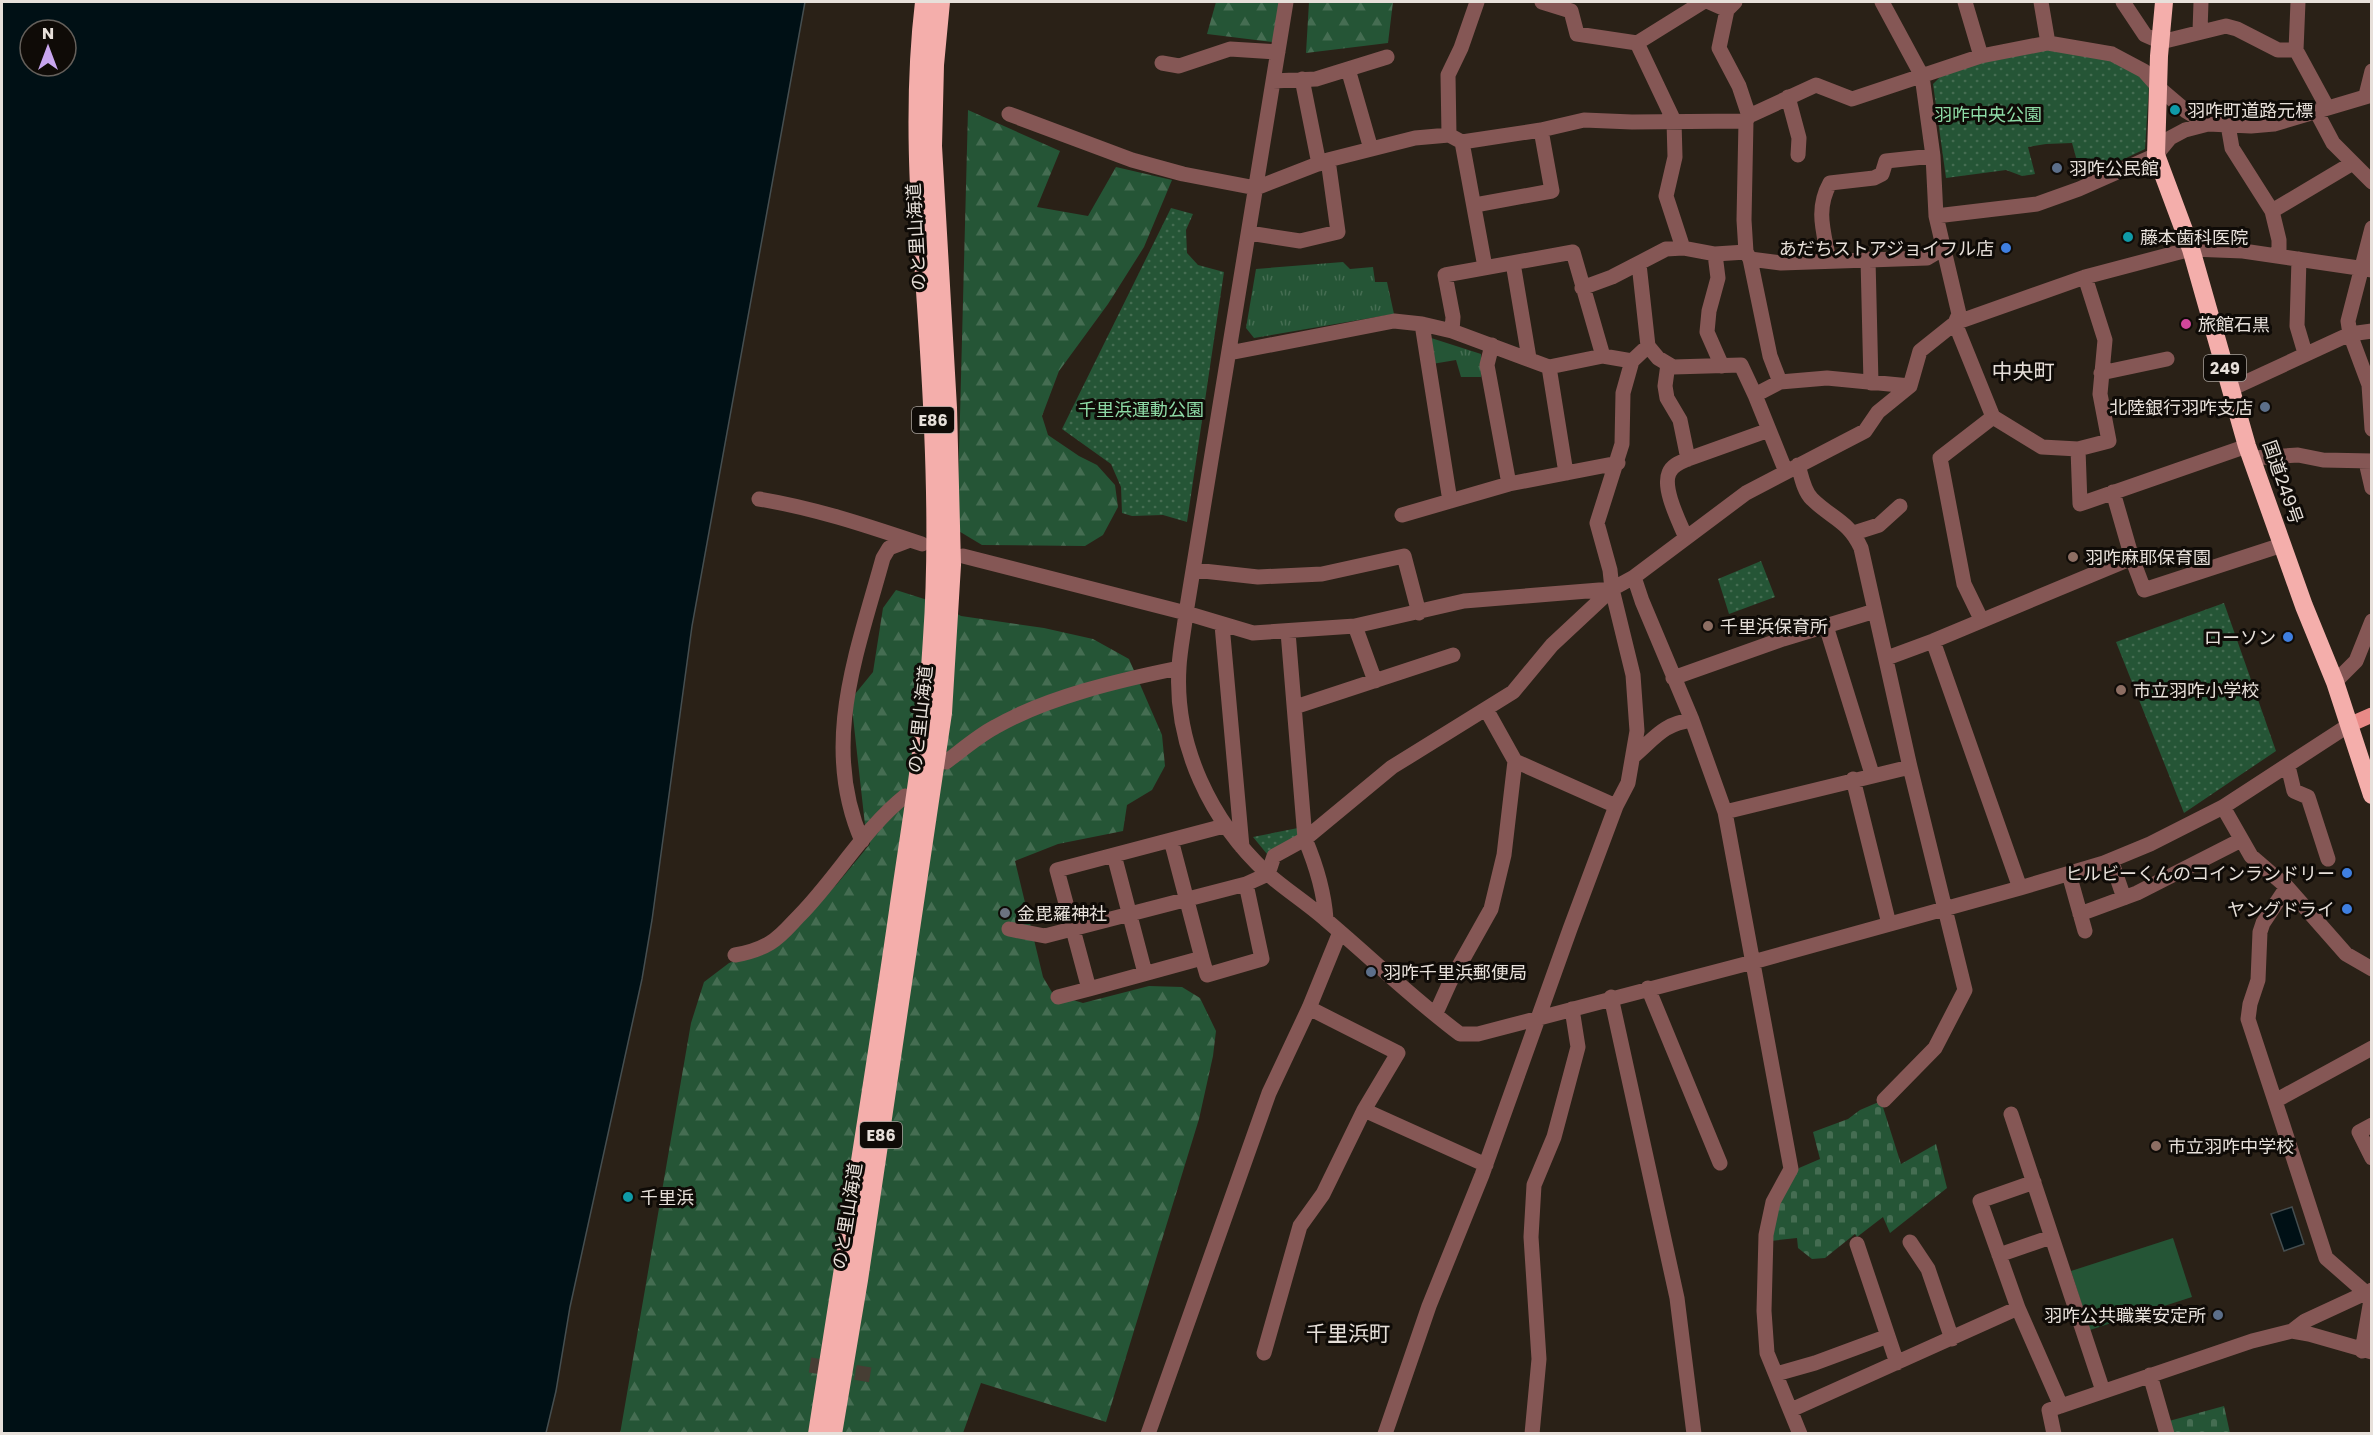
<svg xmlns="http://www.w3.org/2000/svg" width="2373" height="1435" font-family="Poppins,'Noto Sans JP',sans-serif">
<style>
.grass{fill:url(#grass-tufts)}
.forest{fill:url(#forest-firs)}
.cemetery{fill:url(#cemetery-stones)}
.park{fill:url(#park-dots)}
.pitch{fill:#255536}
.water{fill:#001015;stroke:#454e50;stroke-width:1.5;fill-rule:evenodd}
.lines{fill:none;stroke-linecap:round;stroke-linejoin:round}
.minor-tunnel{stroke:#463e34;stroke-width:15;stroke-dasharray:15 8;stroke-linecap:butt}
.minor{stroke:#855755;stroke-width:15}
.major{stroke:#e98a87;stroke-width:15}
.highway{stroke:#f4aeab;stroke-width:18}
.culture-dot{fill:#0f9aa8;stroke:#0f0b07;stroke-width:2}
.service-dot{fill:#5c6f8a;stroke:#0f0b07;stroke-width:2}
.shop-dot{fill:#3f7fe0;stroke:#0f0b07;stroke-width:2}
.hotel-dot{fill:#d1479c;stroke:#0f0b07;stroke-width:2}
.education-dot{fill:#8d6e63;stroke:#0f0b07;stroke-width:2}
.worship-dot{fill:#6b7280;stroke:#0f0b07;stroke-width:2}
.labels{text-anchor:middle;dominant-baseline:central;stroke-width:6;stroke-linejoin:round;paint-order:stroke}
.shield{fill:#0f0b07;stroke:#a6a09b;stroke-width:1.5}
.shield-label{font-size:16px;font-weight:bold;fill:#e7e0da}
.poi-label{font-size:18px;fill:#e7e0da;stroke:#0f0b07;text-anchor:start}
.park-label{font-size:18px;fill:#8edba6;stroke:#0f0b07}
.street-label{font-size:18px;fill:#e7e0da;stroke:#0f0b07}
.quarter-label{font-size:21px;fill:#e7e0da;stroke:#0f0b07}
</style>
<defs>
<pattern id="grass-tufts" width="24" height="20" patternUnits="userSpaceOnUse" patternTransform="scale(1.5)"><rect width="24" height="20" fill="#255536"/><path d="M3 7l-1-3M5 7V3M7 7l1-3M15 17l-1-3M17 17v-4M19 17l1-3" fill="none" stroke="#456d52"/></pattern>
<pattern id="forest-firs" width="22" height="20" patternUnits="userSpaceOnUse" patternTransform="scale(1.5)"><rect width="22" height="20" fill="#255536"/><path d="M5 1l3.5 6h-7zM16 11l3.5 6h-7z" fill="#456d52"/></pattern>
<pattern id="cemetery-stones" width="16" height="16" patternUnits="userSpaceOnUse" patternTransform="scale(1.5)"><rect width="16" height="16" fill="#255536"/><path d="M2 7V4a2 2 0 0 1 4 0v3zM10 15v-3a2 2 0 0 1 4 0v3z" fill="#456d52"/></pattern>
<pattern id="park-dots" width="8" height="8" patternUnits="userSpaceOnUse" patternTransform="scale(1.5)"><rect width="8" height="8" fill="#255536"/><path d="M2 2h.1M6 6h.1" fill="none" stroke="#456d52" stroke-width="1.8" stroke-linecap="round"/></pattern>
</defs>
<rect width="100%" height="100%" fill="#2a2117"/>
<path class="grass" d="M1343,262L1350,269L1373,267L1375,282H1387L1394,314L1254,338L1246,328L1256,269Z
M1428,337L1481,354V377H1461L1456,360L1432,364Z"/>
<path class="forest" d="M1216,2H1280L1273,42L1207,34Z
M1309,2H1393L1388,43L1306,53Z
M968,110L1060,151L1037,207L1088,216L1116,167L1172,180L1144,247L1108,304L1059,371L1042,416L1048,435L1079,456L1097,465L1115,485L1118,507L1103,535L1085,546L982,545L957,530Z
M896,590L940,604L961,616L1044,628L1093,639L1129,659L1162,735L1165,766L1152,790L1127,805L1123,831L1058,844L1015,861L1043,977L1053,994L1083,1003L1149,986L1182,987L1200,998L1216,1031L1213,1056L1199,1119L1106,1422L981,1383L963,1433L620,1434L691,1023L704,982L729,963L777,946L837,884L870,844L865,825L851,699L873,672L883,608Z"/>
<path class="cemetery" d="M1881,1101L1901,1164L1936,1144L1947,1188L1890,1233L1883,1217L1857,1237L1855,1234L1825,1258L1812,1259L1798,1248L1797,1238L1770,1241L1778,1202L1799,1168L1820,1159L1813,1132L1848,1119L1860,1110Z
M2224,1406L2230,1433H2172L2169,1421Z"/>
<path class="park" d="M2041,46L2110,56L2137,70L2149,85L2145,149L2082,179L2072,143L2046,144L2028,147L2035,174L2022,176L2006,170L1946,178L1933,84L1943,74Z
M1171,208L1193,214L1186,230L1187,253L1198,265L1224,272L1187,522L1163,515L1132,516L1122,513L1121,487L1111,464L1062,429Z
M1761,561L1775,597L1729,614L1718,579Z
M2224,603L2276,751L2184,813L2116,642Z
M1298,828L1300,835L1267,854L1253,837Z"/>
<path class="pitch" d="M2173,1238L2192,1297L2090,1330L2071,1271Z"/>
<path class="water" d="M2,2H805L692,626L652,920L642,979L570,1307L556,1391L546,1433H2ZM30,30H66V66H30Z
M2292,1207L2304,1244L2284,1251L2271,1214Z"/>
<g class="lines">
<path class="minor-tunnel" d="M810,1365L871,1375"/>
<path class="minor" d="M1286,2L1186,613C1184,631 1180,649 1179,667C1174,745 1211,822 1268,874C1286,890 1307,903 1325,919C1370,957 1413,999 1460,1034H1478L1753,962L2020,888L2104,863L2150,844L2223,807L2349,725
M1542,2L1571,11L1577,34L1637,43L1703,2
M1709,2L1727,10L1735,2
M1882,2L1922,76L1933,156L1936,216L1959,314L1955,323L1993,417L2042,447L2078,449L2109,441L2100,394L2105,340L2085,277
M1965,2L1981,56
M2041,2L2048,43
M2123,2L2145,35L2161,42L2226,26L2237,29L2278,50H2296
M2298,2L2296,50L2327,107
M1727,10L1719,48L1739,86L1749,116
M2200,31L2201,2
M1637,43L1674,121L1675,157L1666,196L1683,248
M1162,63L1179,66L1230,49L1278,52
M1348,69L1371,149
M1302,79L1319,164
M1273,81L1316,79L1387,57
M2366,95L2372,71
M1788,97L1799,138L1798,155
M2316,111L2333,143L2372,182
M1009,114L1132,160L1183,174L1256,188L1328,160L1415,138L1449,135L1462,142L1541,130L1584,120L1632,122L1746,121L1749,116L1816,85L1852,99L1981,56L2048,43L2112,54L2144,71L2159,88L2186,111L2208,124L2251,126L2274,124L2372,95
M1746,121L1744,220L1746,252
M2228,125L2232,148L2272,211L2279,240V256
M1449,135L1448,75L1461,48L1477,2
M1462,142L1485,267
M1475,205L1552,191L1541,130
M2272,211L2351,164
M1936,216L2037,204L2079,189L2156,155L2170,138L2185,130L2208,124
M2372,228L2348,321L2350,334L2369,385L2372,429
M1249,233L1300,241L1338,232L1328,160
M1715,254L1718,278L1709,311L1707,332L1722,366
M1750,259L1770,356L1780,382
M1868,259L1871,383
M2299,259L2297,326L2305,353
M1829,261C1824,232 1815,210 1830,183L1874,178L1882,174L1886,161L1933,156
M1513,263L1529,358
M1639,264L1648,346L1658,358L1673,367L1741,365L1755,395L1786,472
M1582,288L1612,277L1666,249L1683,248L1715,254L1746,252L1750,259L1781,263L1927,258L1942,249
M1422,324L1450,501
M1452,331L1453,317L1445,275L1573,252L1603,356
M1492,345L1487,365L1509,484
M1229,353L1394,321L1422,324L1452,331L1549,367L1603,356L1632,361
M1668,364L1665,386L1667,398L1680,420L1688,459
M1549,367L1566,473
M2101,373L2167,359
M2231,389L2350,334L2372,331
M1755,395L1780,382L1827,378L1910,386
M2078,449L2080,504L2247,446
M2253,458L2298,455L2323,460L2372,461
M2366,462L2372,488
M1798,465C1801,475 1804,492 1812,499C1831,518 1849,521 1861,548L1910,767L1965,990L1935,1048L1884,1100
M2113,492L2132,558L2144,590L2282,545
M759,499C815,508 868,526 922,544
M1402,515L1509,484L1618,463
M1854,533L1879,525L1900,506
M1686,538C1680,523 1662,489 1669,473C1672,465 1681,462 1688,459L1769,430
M963,556L1186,613L1253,633L1355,626L1464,601L1612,589
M1194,570L1258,577L1322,574L1404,556L1419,613
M1634,577L1642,601L1692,720L1725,812L1791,1169L1773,1202L1766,1235L1764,1311L1767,1353L1800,1434
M1981,619L1964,584L1940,458L1993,417
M1222,625L1242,847
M1355,626L1375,681
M1826,626L1872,774
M1288,632L1305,839C1316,865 1324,891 1326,919
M1933,641L2020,888
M1887,658L1933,641L2132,558
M1673,678L1783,639L1875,611
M2335,682L2356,661L2372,621
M1295,707L1453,655
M1635,755C1656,737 1663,724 1692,720
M1515,761L1616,806
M946,762C962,750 978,736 995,727C1047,697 1120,680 1179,668
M2288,766L2294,791L2308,797L2328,859
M1853,779L1889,924
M2223,807L2251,856L2287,887L2263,923L2260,932L2258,980L2250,1004L2248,1019L2275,1101
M1725,812L1910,767
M1171,840L1202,958L1089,989L1057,870L1224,826
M862,841C820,745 857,653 883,558L889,548L910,540
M1114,855L1145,973
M2111,860L2124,898
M2069,874L2085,931
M2287,887L2346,954L2372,969
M2080,914L2137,893L2241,840
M1009,929L1045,936L1246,884L1268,874L1274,856L1305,839L1392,767L1513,692L1552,645L1612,589L1634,577L1746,493L1865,431L1878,412L1910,386L1920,351L1955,323L2085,277L2191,249L2243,251L2372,270
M735,955C747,953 760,949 770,943C782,936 791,924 800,915C837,877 864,829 905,796
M1202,958L1207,975L1262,959L1246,884
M1648,988L1720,1163
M1058,997L1089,989
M1611,997L1677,1298L1694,1434
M1436,1013L1450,982L1491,909L1504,855L1515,761L1486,709
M1364,1110L1486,1165
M2011,1114L2103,1391
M2372,1125L2359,1132L2372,1158
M2034,1182L1980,1201L2018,1308L2061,1406
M1910,1242L1928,1269L1952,1339
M1857,1244L1897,1363
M1999,1255L2051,1237
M2366,1293L2326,1258L2275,1101L2372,1048
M2292,1331L2305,1321L2372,1290
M2362,1351L2372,1294
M1264,1353L1300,1226L1323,1194L1364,1110L1398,1053L1309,1008
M1776,1374L1815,1363L1888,1336
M2150,1375L2167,1434
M1791,1410L2018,1308
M1148,1434L1269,1093L1309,1008L1340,932
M1385,1434L1429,1306L1482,1175L1570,929L1616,806L1628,783L1637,731L1633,675L1612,589L1610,570L1597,523L1622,444L1623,393L1632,361L1648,346
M1532,1434L1539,1359L1531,1237L1534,1185L1554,1137L1578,1047L1572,1009
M2054,1434L2049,1410L2252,1341L2292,1331L2309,1334L2372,1352"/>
<path class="major" d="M2349,725L2372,715"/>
<path class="highway" d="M2164,2L2159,56L2156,155L2191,249L2247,446L2304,606L2335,682L2372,795
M817,1434C844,1259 873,1085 898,911C911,820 927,730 932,638C937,568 936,498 933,428C928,286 907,144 924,2
M833,1434L859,1280L943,713L952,565L948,408L933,146L935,65L941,2"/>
</g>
<g class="culture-dot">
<circle cx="2175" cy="110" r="6"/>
<circle cx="2128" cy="237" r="6"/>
<circle cx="628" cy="1197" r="6"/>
</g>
<g class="service-dot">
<circle cx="2057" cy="168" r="6"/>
<circle cx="2265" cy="407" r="6"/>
<circle cx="1371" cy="972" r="6"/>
<circle cx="2218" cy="1315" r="6"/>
</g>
<g class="shop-dot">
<circle cx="2006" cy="248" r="6"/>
<circle cx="2288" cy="637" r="6"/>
<circle cx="2347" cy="873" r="6"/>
<circle cx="2347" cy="909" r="6"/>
</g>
<circle class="hotel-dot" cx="2186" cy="324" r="6"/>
<g class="education-dot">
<circle cx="2073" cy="557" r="6"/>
<circle cx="1708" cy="626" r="6"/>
<circle cx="2121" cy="690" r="6"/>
<circle cx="2156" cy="1146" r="6"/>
</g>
<circle class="worship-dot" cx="1005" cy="913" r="6"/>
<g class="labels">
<g class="shield">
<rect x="2204" y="355" width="42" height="26" rx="4.5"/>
<rect x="912" y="407" width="42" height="26" rx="4.5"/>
<rect x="860" y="1122" width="42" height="26" rx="4.5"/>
</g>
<g class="shield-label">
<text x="2225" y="368">249</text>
<text x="933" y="420">E86</text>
<text x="881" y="1135">E86</text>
</g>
<g class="poi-label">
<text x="2187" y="110">羽咋町道路元標</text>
<text x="2069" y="168">羽咋公民館</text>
<text x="2140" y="237">藤本歯科医院</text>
<text x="1994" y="248" text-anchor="end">あだちストアジョイフル店</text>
<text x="2198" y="324">旅館石黒</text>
<text x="2253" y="407" text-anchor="end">北陸銀行羽咋支店</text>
<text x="2085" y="557">羽咋麻耶保育園</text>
<text x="1720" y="626">千里浜保育所</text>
<text x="2276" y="637" text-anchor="end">ローソン</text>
<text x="2133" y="690">市立羽咋小学校</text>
<text x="2335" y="873" text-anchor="end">ヒルビーくんのコインランドリー</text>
<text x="2335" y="909" text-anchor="end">ヤングドライ</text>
<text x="1017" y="913">金毘羅神社</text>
<text x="1383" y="972">羽咋千里浜郵便局</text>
<text x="2168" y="1146">市立羽咋中学校</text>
<text x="640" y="1197">千里浜</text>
<text x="2206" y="1315" text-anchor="end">羽咋公共職業安定所</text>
</g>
<g class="park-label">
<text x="1988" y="114">羽咋中央公園</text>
<text x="1141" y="409">千里浜運動公園</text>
</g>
<g class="street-label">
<text transform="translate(916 237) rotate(-93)">のと里山海道</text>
<text transform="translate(2283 482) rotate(71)">国道249号</text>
<text transform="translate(920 719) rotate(-84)">のと里山海道</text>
<text transform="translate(847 1216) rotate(-81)">のと里山海道</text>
</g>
<g class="quarter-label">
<text x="2023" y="371">中央町</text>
<text x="1348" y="1333">千里浜町</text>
</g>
</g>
<rect width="2373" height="1435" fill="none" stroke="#e7e0da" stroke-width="6"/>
<g transform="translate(48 48)"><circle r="28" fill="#0f0b07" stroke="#65605b" stroke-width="1.5"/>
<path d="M0-4.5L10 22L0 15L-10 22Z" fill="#c8a6ef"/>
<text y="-9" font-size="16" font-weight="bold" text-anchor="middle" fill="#e7e0da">N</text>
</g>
</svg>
